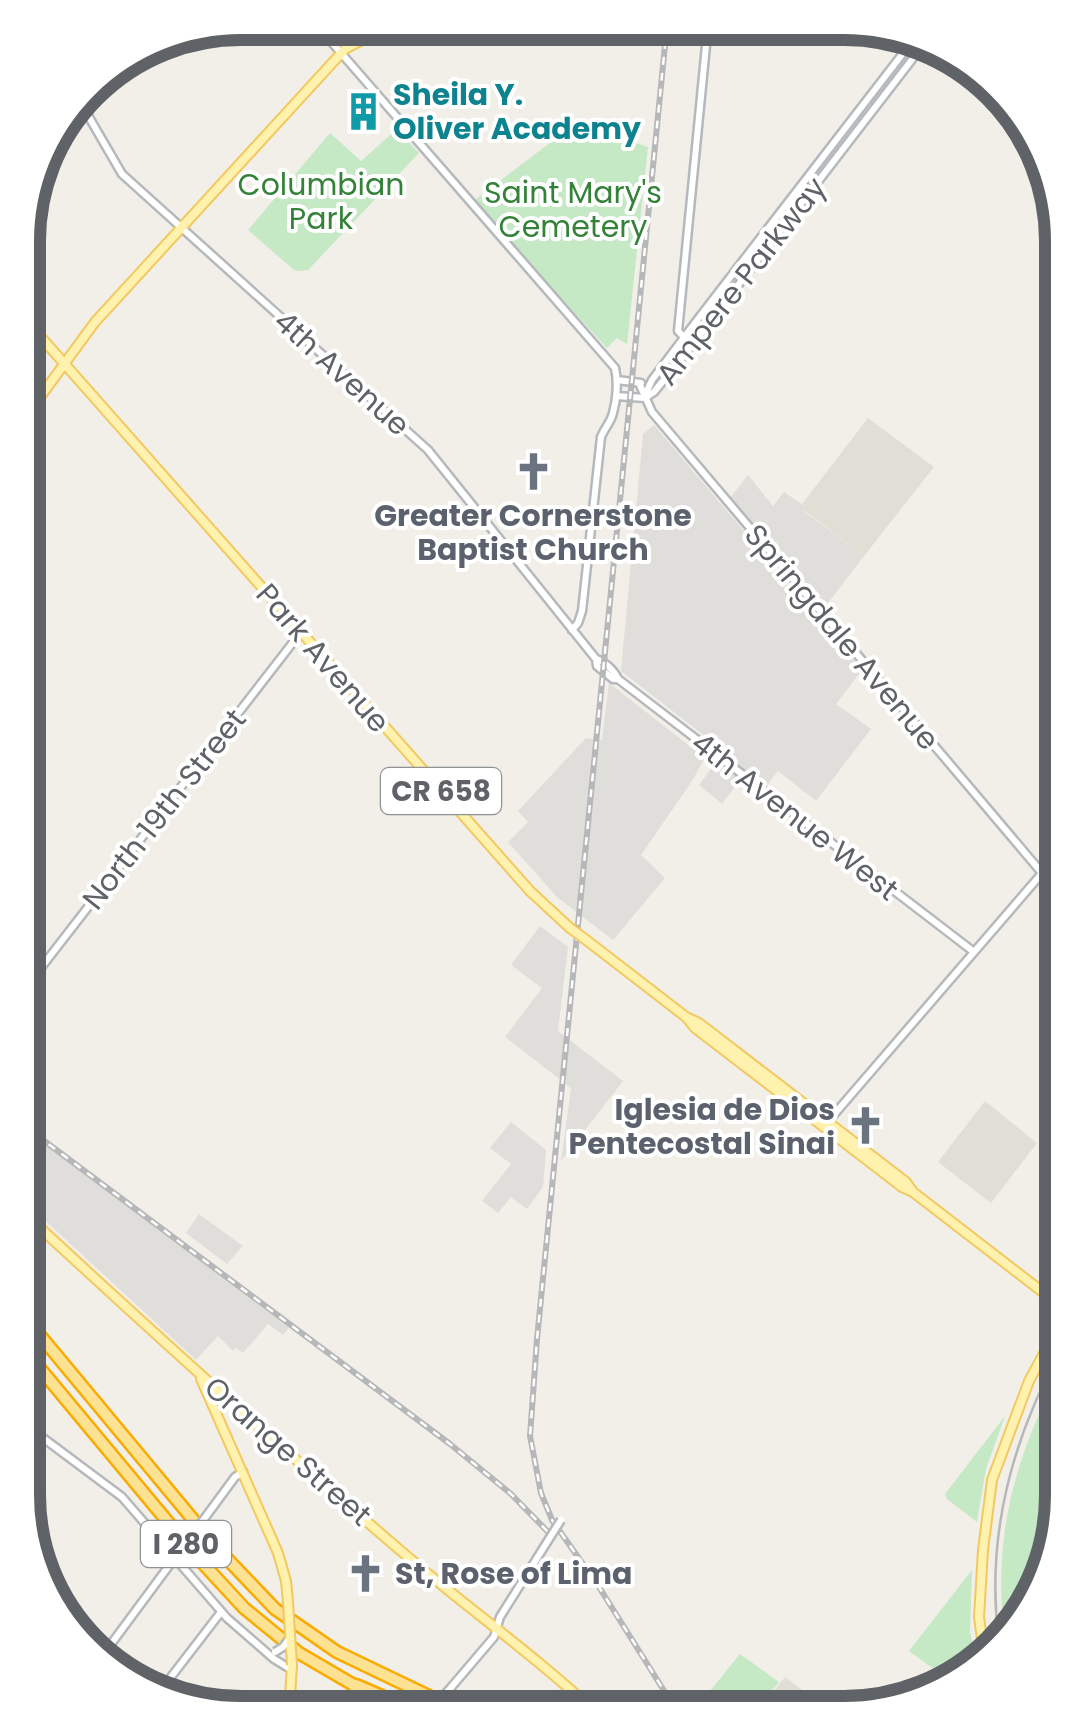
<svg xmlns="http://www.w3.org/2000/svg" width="1085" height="1736" font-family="Poppins,sans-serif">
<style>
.industrial{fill:#e0deda}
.education{fill:#e1ded6}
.green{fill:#c5e8c5}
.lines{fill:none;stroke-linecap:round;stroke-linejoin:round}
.minor-casing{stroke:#b5b8bc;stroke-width:11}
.major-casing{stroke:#f2c960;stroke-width:12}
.highway-casing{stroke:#f9ab00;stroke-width:15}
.minor{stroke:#fff;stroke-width:6}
.major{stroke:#fff2af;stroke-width:8}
.highway{stroke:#fde293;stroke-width:10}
.tram{stroke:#b6b7b8;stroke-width:2.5}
.rail-casing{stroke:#b6b7b8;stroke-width:6}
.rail{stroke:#fff;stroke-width:2.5;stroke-dasharray:8;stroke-linecap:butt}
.minor-bridge-casing{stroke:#b5b8bc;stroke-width:11;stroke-linecap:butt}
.major-bridge-casing{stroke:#f2c960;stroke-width:12;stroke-linecap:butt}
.minor-bridge{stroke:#fff;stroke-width:6}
.major-bridge{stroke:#fff2af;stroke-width:8}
.labels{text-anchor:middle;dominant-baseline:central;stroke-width:8;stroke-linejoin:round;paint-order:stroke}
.shield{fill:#fff;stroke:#8f9295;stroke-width:2.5}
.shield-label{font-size:28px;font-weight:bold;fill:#5f6368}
.culture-label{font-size:30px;font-weight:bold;fill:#0d838f;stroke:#fff;text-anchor:start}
.park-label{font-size:30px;fill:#348238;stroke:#fff}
.street-label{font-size:30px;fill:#5f6368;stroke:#fff}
.worship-label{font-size:30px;font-weight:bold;fill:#5b616d;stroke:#fff}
.rim{fill:none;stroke:#5f6368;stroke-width:12}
</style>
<rect width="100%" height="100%" fill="#f1efe8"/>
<path class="industrial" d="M654,425L862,670L836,704L871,729L816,801L778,771L768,784L748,769L722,804L699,785L724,751L621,671L643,434Z
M748,475L773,506L784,492L806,507L804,511L864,556L822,611L730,498Z
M609,683L705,758L692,781L641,855L665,878L613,940L557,897L508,842L528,822L518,811L586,738L602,740Z
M540,926L568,947L558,1031L623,1081L561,1161L571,1088L505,1037L542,988L511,965Z
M511,1122L546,1150L543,1187L527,1209L511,1197L498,1213L482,1201L511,1164L490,1148Z
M34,1135L289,1328L283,1335L268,1324L243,1353L236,1348L233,1351L218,1336L196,1360L23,1200V1157Z
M199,1214L243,1246L227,1264L186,1233Z"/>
<path class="education" d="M868,418L934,467L864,556L804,510L806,507L802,504Z
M985,1101L1037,1143L991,1203L938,1162Z
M785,1677L833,1713H756Z"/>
<path class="green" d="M576,123L648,147L627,344L617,338L607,348L472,202Z
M397,129L419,153L308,270L298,271L294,270L248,230L330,133L361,161Z
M1062,1367V1510L1018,1628L1005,1637C991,1539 1016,1453 1062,1367Z
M1005,1416L986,1469L977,1522L947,1499L945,1494Z
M972,1570L970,1631L976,1660L945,1683L940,1679L942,1675L909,1651Z
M740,1654L779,1682L753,1713H692Z"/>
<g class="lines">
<defs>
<path id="minor" d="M315,23L615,368C618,381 617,399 613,413C611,422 604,429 601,437L582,611L578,623L572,630
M79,100L122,174L428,450L596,659L597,666L613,679H618
M692,345L678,331L708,25
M617,380L641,383
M639,383L652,412L1042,873
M646,393L652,380L698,319L914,39
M616,396L645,398
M645,398L654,392L692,345L924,44
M596,659C604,661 614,670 618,679L974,952
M23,991L301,632
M825,1125L1062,850
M23,1423L122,1497L227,1618L274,1659L292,1670
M207,1515L235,1477L243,1472
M100,1659L174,1559
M161,1690L221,1612
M448,1691L494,1637L500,1617L549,1539"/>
<path id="major" d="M24,318L530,891L570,928
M24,419L95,322L345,49L395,23
M585,939L686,1017L695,1028L902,1187L913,1192
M686,1017L699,1023L906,1182L913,1192L1062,1307
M23,1212C149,1329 277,1445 408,1557C470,1610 537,1657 596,1713
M201,1379L278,1553L286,1581L288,1602
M984,1654L979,1617L983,1550L992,1480L1029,1381L1062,1320
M289,1712L292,1665"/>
<path id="highway" d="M23,1315L215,1546L275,1609L337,1652L460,1711L468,1710L474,1712
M23,1348L197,1557L244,1608L299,1653L352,1684L362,1695L400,1712
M356,1685L419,1712"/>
</defs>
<use href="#minor" class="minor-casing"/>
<use href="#major" class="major-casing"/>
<use href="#highway" class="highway-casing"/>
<use href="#minor" class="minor"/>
<use href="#major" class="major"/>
<use href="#highway" class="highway"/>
<path class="tram" d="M999,1642C985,1537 1011,1440 1062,1348"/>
<defs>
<path id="rail" d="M667,25L537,1339L530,1436L541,1493L552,1520L599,1587L678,1713
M23,1125L450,1444L511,1494L552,1536"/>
</defs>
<use href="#rail" class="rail-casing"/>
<use href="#rail" class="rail"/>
<defs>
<path id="minor-bridge" d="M549,1539L561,1520
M178,1554L207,1515
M275,1652L283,1647L290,1638
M429,1712L448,1691"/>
<path id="major-bridge" d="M570,928L585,939
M288,1602L292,1665"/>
</defs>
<use href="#minor-bridge" class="minor-bridge-casing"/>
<use href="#major-bridge" class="major-bridge-casing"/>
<use href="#minor-bridge" class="minor-bridge"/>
<use href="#major-bridge" class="major-bridge"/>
</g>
<defs>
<symbol id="building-bare" viewBox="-9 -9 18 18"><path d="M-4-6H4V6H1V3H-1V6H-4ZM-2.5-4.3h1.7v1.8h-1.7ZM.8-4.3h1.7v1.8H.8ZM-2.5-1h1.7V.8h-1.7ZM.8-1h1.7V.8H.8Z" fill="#0f9aa8" stroke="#fff" stroke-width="2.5" paint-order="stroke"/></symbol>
<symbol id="church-bare" viewBox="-9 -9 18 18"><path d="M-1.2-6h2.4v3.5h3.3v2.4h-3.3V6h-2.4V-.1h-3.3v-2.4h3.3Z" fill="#6b7280" stroke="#fff" stroke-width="2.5" paint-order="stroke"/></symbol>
</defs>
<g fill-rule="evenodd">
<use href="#building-bare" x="336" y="84" width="55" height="55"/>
<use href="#church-bare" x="506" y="444" width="55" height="55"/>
<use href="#church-bare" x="838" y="1098" width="55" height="55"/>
<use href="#church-bare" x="338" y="1546" width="55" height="55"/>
</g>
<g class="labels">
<g class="shield">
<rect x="381" y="768" width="120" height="46" rx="8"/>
<rect x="141" y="1521" width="90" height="46" rx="8"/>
</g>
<g class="shield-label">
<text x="441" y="791">CR 658</text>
<text x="186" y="1544">I 280</text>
</g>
<g class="culture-label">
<text x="393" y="94">Sheila Y.<tspan x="393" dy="34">Oliver Academy</tspan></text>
</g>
<g class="park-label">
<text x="321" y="184">Columbian<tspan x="321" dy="34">Park</tspan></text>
<text x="573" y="192">Saint Mary's<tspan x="573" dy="34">Cemetery</tspan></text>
</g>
<g class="street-label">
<text transform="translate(741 281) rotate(-52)">Ampere Parkway</text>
<text transform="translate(342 373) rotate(42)">4th Avenue</text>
<text transform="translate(842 637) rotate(50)">Springdale Avenue</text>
<text transform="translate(323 658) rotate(49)">Park Avenue</text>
<text transform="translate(164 809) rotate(-52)">North 19th Street</text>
<text transform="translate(795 816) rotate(38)">4th Avenue West</text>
<text transform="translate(288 1451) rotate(41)">Orange Street</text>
</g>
<g class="worship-label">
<text x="533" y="515">Greater Cornerstone<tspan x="533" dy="34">Baptist Church</tspan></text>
<text x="835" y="1109" text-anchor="end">Iglesia de Dios<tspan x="835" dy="34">Pentecostal Sinai</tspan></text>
<text x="395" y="1573" text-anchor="start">St, Rose of Lima</text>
</g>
</g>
<path d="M0 0H1085V1736H0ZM241 40H844A201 201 0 0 1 1045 241V1495A201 201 0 0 1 844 1696H241A201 201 0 0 1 40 1495V241A201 201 0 0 1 241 40Z" fill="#fff" fill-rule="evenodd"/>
<path class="rim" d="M241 40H844A201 201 0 0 1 1045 241V1495A201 201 0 0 1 844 1696H241A201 201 0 0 1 40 1495V241A201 201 0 0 1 241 40Z"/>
</svg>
